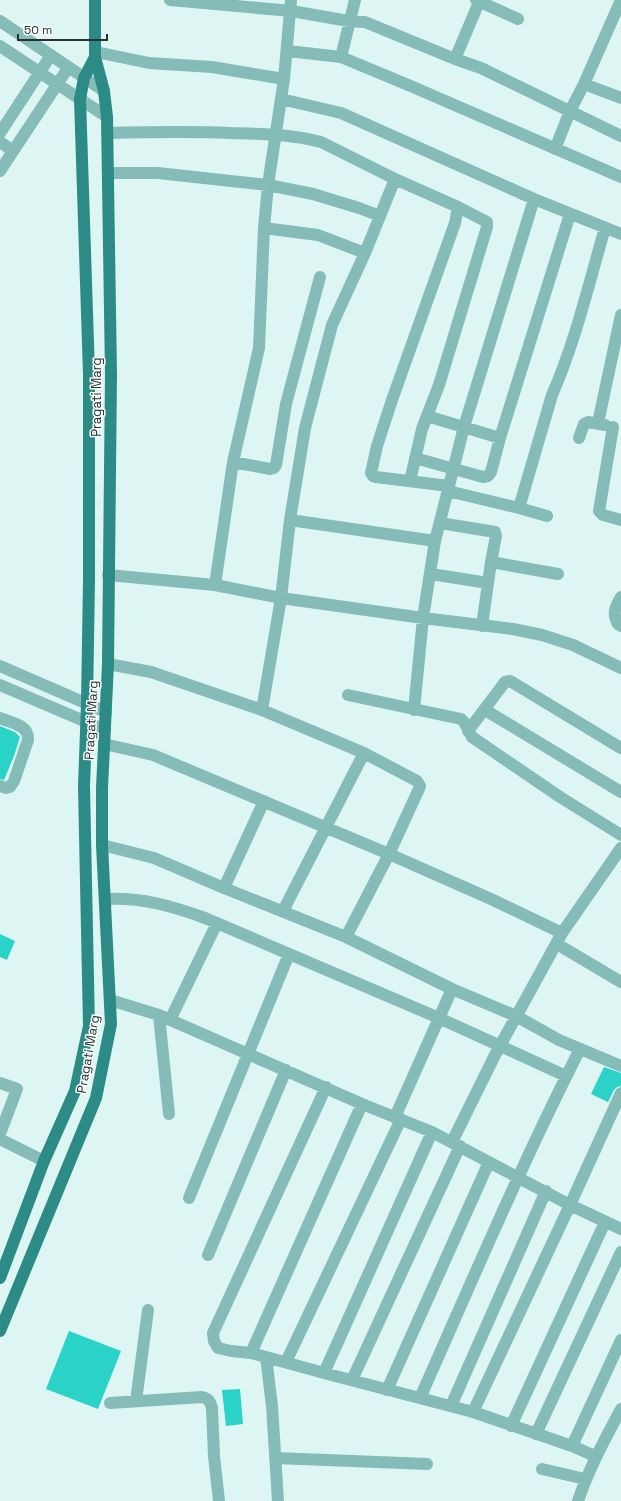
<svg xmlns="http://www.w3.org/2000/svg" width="621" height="1501" font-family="'Space Grotesk',sans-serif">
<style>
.building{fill:#2bd2c7}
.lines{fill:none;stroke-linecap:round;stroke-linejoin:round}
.minor{stroke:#85bcb7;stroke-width:12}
.major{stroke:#2c8b84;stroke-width:12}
.labels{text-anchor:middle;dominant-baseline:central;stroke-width:3;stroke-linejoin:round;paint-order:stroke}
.street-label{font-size:13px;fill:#283130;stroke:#f9fefe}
</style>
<rect width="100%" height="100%" fill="#ddf6f3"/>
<path class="building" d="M0,726L15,732L20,737L14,756L4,780L0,779Z
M0,934L15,941L7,960L0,957Z
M604,1067L621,1073V1086L617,1087L614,1090L608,1102L591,1094Z
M69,1331L121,1351L98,1409L46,1389Z
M240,1389L243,1424L226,1426L222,1390Z"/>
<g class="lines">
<path class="minor" d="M170,0L291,11L349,21L365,22L455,59
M476,0L518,19
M480,0L455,59L481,68L621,136
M0,21L104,91
M0,46L107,117
M288,51L341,57L413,87L621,177
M96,52L149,63L212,67L284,79
M341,57L355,0
M584,84L621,98
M281,99L341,113L534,199L621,234
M0,133L51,55
M107,133C148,132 189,131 230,133C261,134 291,134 321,142L395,179L458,207L487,222V227L439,385L422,429L410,481
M0,142L13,151
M555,149L570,111L584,84L621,0
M0,171L68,68
M108,173H158L268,185L313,194L359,208L380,216
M264,228L318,235L365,253
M427,416L500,438
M598,423L621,315
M613,427L599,511L603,515L621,520
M579,438L584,424L588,422L605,425
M415,458L483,477L488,476L491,472L500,438L570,214
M233,462L270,469L274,468L276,465L286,404L320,277
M449,486L376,477L373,476L371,473L377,446L392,400L455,223L458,207
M448,491L519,508L547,516
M519,508L552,395C575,343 589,283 605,228
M290,520L435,541
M440,523L495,532L496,536L491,562
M431,574L488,583
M108,575L215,585L281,598L423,618L513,629L542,635L573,645L621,668
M215,585L233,462L259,348L264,228L268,185L284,79L291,0
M621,597C615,607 612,614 618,624L621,626
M482,626L491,562L558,574
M108,664L151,672L262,710L364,753L417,781L420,786L418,791L389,854L346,937
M0,666L106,712
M0,685L105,730
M348,695L461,719L464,722L472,737L560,797L621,835
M262,710L281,598L290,520L305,428L332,325L365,253L395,179
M414,710L423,618L435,541L464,427L534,199
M485,710L621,792
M0,718C12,723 29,725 28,740L14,781L10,787L6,788L0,786
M468,731L505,682L510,681L621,748
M104,744L153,755L389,854L491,899L562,933
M102,845L154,858L224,888L346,937L452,989L516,1016L559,1040L621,1066
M224,888L264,801
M106,899C141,897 172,906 205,918L439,1018L566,1076
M283,911L364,753
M557,944L621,982
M110,1000L159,1015L362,1104L432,1132L570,1205L621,1229
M159,1015L169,1114
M170,1020L217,923
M0,1083L17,1089L0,1134
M326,1087L213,1333L214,1341L218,1348L231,1351L251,1353L266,1357L324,1373L473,1412L572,1446L595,1456
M395,1117L452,989
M0,1139L44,1161
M452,1142L495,1055L562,933L621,848
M189,1198L289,954
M208,1255L286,1070
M251,1353L362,1104
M266,1357L272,1406L278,1501
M286,1362L401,1119
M324,1373L432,1132
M352,1380L460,1146
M387,1390L489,1162
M420,1398C472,1281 522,1163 580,1049
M136,1401L148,1310
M110,1403L202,1397C209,1399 210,1401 212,1408L214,1456L219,1501
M451,1406L546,1191
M473,1412L570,1205L621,1093
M511,1426L605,1222
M536,1434L621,1252
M572,1446L621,1340
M276,1458L427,1464
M542,1469L585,1479
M578,1501C589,1468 605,1439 621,1409"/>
<path class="major" d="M0,1278L44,1161L75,1091L89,1026L84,786L87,704L89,580V374L80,99L84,78L95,57
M0,1331L96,1098L111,1024L102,845V788L108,664L111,375L107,117L104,91L95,57V0"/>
</g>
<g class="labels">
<g class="street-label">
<text transform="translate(96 397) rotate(-90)">Pragati Marg</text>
<text transform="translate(91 720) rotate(-87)">Pragati Marg</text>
<text transform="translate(88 1054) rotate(-80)">Pragati Marg</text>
</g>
</g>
<path d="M18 34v6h89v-6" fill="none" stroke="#283130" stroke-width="2"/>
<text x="24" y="34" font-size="12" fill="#283130" stroke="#f9fefe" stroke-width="3" paint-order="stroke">50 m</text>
</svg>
